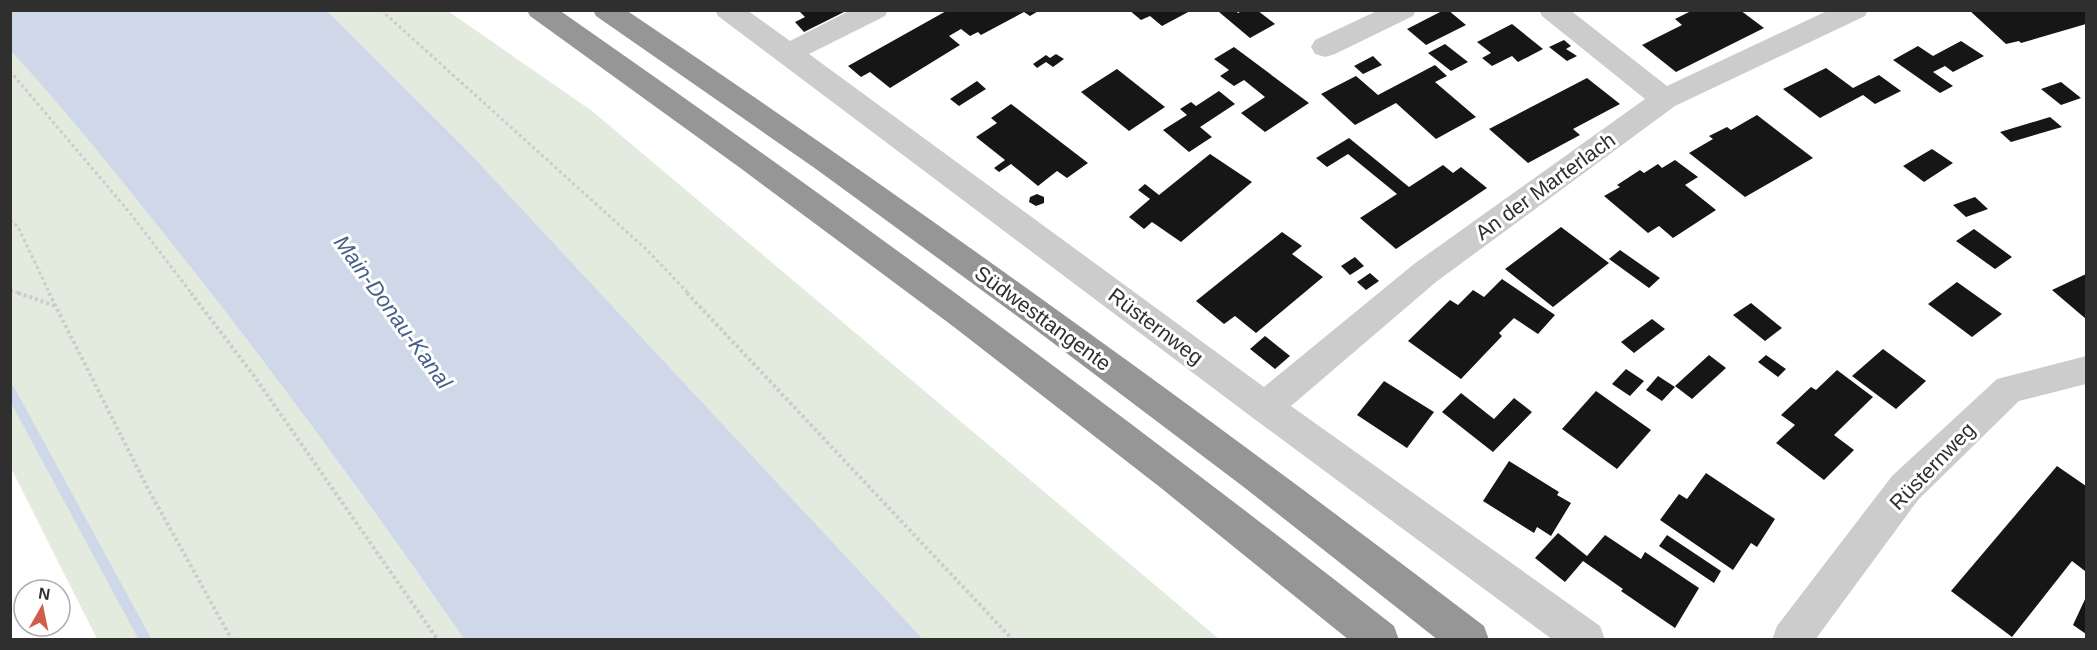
<svg xmlns="http://www.w3.org/2000/svg" width="2097" height="650" font-family="Arial,sans-serif">
<style>
.green{fill:#e3ebdf}
.water{fill:#ced8e8}
.lines{fill:none;stroke-linecap:round;stroke-linejoin:round}
.stream{fill:#ced8e8;fill-rule:evenodd}
.building{fill:#161616}
.path-far1{stroke:#ccc;stroke-width:3;stroke-dasharray:3 3;stroke-linecap:butt}
.path{stroke:#ccc;stroke-width:4;stroke-dasharray:3 3;stroke-linecap:butt}
.minor{fill:#ccc;fill-rule:evenodd}
.highway{fill:#969696;fill-rule:evenodd}
.labels{text-anchor:middle;dominant-baseline:central;stroke-width:6;stroke-linejoin:round;paint-order:stroke}
.street-label{font-size:21px;fill:#2f2f2f;stroke:#fff}
.water-label{font-size:22px;font-style:italic;fill:#476088;stroke:#fff}
</style>
<rect width="100%" height="100%" fill="#fff"/>
<path class="green" d="M327,11H448L592,111L1219,639H923L465,148Z
M11,51C65,110 115,172 165,235C270,366 369,502 464,639H97L11,468Z"/>
<path class="water" d="M11,10L327,11L465,148L923,639H464C369,502 270,366 165,235C115,172 65,110 11,51Z"/>
<g class="lines">
<path class="stream" d="M10,385L14,387L152,640H139L10,401Z"/>
</g>
<path class="building" d="M798,10H848L804,32L795,22L805,17Z
M948,10H1040L1030,16L1024,12L981,35L978,32L970,36L961,29L949,36L960,45L890,88L870,72L861,77L848,66Z
M1129,10H1192L1162,26L1150,16L1141,20Z
M1222,10H1235L1238,13L1244,10H1257L1275,24L1250,38L1219,12Z
M1444,10H1448L1466,25L1426,45L1407,29Z
M1693,10H1740L1764,28L1676,72L1642,45L1682,25L1675,19Z
M1969,10H2083L2086,13V24L2021,43L2019,41L2006,44Z
M1512,24L1543,49L1518,62L1512,56L1492,66L1482,58L1491,53L1477,42Z
M1564,40L1571,46L1566,49L1577,56L1567,61L1549,47Z
M1961,41L1984,56L1953,72L1945,66L1933,72L1953,86L1940,93L1893,60L1918,46L1933,56Z
M1445,44L1468,62L1451,71L1428,53Z
M1234,47L1309,103L1265,132L1241,113L1265,97L1244,80L1234,86L1220,76L1229,70L1214,59Z
M1056,54L1064,59L1053,67L1046,62L1037,68L1033,64L1046,55L1050,58Z
M1373,56L1382,65L1363,74L1354,66Z
M1435,65L1447,76L1435,82L1476,117L1436,139L1396,103L1355,125L1321,94L1356,76L1378,95Z
M1826,68L1853,88L1879,75L1901,91L1875,104L1863,95L1820,118L1783,89Z
M1117,69L1165,107L1129,131L1081,92Z
M1587,78L1620,104L1573,129L1580,135L1528,163L1489,129Z
M977,81L986,89L959,106L950,99Z
M2061,82L2081,98L2061,105L2041,89Z
M1219,91L1235,104L1200,127L1212,137L1189,152L1163,130L1187,115L1180,109L1191,102L1196,106Z
M1011,104L1088,163L1067,178L1057,171L1038,186L1011,164L999,172L994,168L1005,160L976,137L997,123L991,118Z
M1757,115L1813,158L1745,197L1689,153L1713,139L1709,136L1727,127L1731,130Z
M2050,117L2062,127L2011,142L2000,132Z
M1349,138L1409,187L1443,165L1453,173L1461,167L1487,188L1396,249L1360,218L1397,194L1348,154L1327,167L1316,158Z
M1932,149L1953,163L1924,182L1903,166Z
M1210,154L1252,182L1181,242L1152,222L1144,229L1129,217L1150,199L1138,190L1145,184L1159,195Z
M1675,160L1698,177L1685,185L1716,210L1673,238L1659,226L1648,233L1604,196L1620,187L1617,185L1640,170L1644,173L1658,164L1662,168Z
M1037,194L1044,197V203L1036,206L1029,202L1030,197Z
M1975,197L1988,209L1966,217L1953,205Z
M1561,227L1609,263L1553,307L1505,269Z
M1974,229L2012,257L1995,269L1956,241Z
M1282,232L1302,246L1292,254L1323,277L1256,333L1235,316L1224,324L1196,301Z
M1620,250L1660,278L1649,288L1609,259Z
M1355,257L1364,266L1350,275L1341,266Z
M1370,273L1379,281L1366,290L1357,282Z
M2086,274V319L2052,290Z
M1502,279L1555,315L1538,334L1514,318L1499,333L1502,336L1461,379L1408,341L1450,300L1458,305L1473,290L1484,297Z
M1957,282L2002,314L1972,337L1928,304Z
M1751,303L1782,328L1765,341L1733,315Z
M1652,319L1665,329L1634,353L1621,342Z
M1265,336L1290,356L1275,369L1250,349Z
M1883,349L1926,381L1896,409L1852,376Z
M1709,355L1726,368L1692,399L1675,386Z
M1766,355L1786,369L1778,377L1758,362Z
M1626,369L1644,381L1630,396L1612,384Z
M1837,370L1873,397L1834,435L1854,450L1824,480L1776,443L1795,425L1781,415L1811,387L1816,390Z
M1658,376L1675,387L1662,401L1646,390Z
M1384,381L1434,412L1407,448L1357,415Z
M1596,391L1651,430L1617,469L1562,429Z
M1461,393L1494,419L1514,398L1532,412L1493,452L1442,412Z
M1509,461L1559,492L1557,495L1571,503L1551,536L1537,527L1534,533L1483,501Z
M2057,466L2086,486V570L2085,571L2072,561L2012,637L1951,591Z
M1706,473L1775,519L1757,547L1751,543L1733,570L1660,520L1679,494L1687,499Z
M1558,533L1587,556L1605,535L1641,559L1645,552L1699,588L1675,628L1621,591L1623,589L1583,561L1565,582L1535,558Z
M1667,535L1721,571L1714,583L1659,546Z
M2086,597V634L2073,625Z"/>
<g class="lines">
<path class="path-far1" d="M381,10L647,250L689,294
M10,71L130,213L192,294
M10,220L18,227L50,294
M10,290L22,294"/>
<path class="path" d="M18,293L55,306
M49,293L147,487L232,640
M191,293L254,376L438,640
M687,293L1013,640"/>
<path class="minor" d="M715,10H747L790,41L851,10H888L885,16L809,54L1264,387L1414,264L1645,99L1542,16L1539,10H1570L1667,86L1829,10H1868L1865,16L1675,106L1436,282L1291,406L1600,626L1605,640H1553L1253,418L718,16Z
M1379,10H1416L1413,16L1335,54L1325,57L1315,54L1311,47L1315,40Z
M2086,356V384L2019,401L1918,500L1815,640H1772L1777,626L1892,476L1997,379Z"/>
<path class="highway" d="M527,10H559C844,208 1122,413 1394,626L1399,640H1349L1161,488L954,327L743,170L530,16Z
M593,10H626C919,207 1204,413 1484,626L1489,640H1438L1245,488L1032,327L816,169L596,16Z"/>
</g>
<g class="labels">
<g class="street-label">
<text transform="translate(1545 186) rotate(-36)">An der Marterlach</text>
<text transform="translate(1043 318) rotate(36)">Südwesttangente</text>
<text transform="translate(1156 326) rotate(37)">Rüsternweg</text>
<text transform="translate(1932 466) rotate(-46)">Rüsternweg</text>
</g>
<g class="water-label">
<text transform="translate(393 312) rotate(54)">Main-Donau-Kanal</text>
</g>
</g>
<rect width="2097" height="650" fill="none" stroke="#2f2f2f" stroke-width="24"/>
<g transform="translate(42 608) rotate(9)"><circle r="28" fill="#ffffff" stroke="#acacac" stroke-width="1.5"/>
<path d="M0-4.5L10 22L0 15L-10 22Z" fill="#d15c47"/>
<text y="-9" font-size="16" font-weight="bold" text-anchor="middle" fill="#2f2f2f">N</text>
</g>
</svg>
